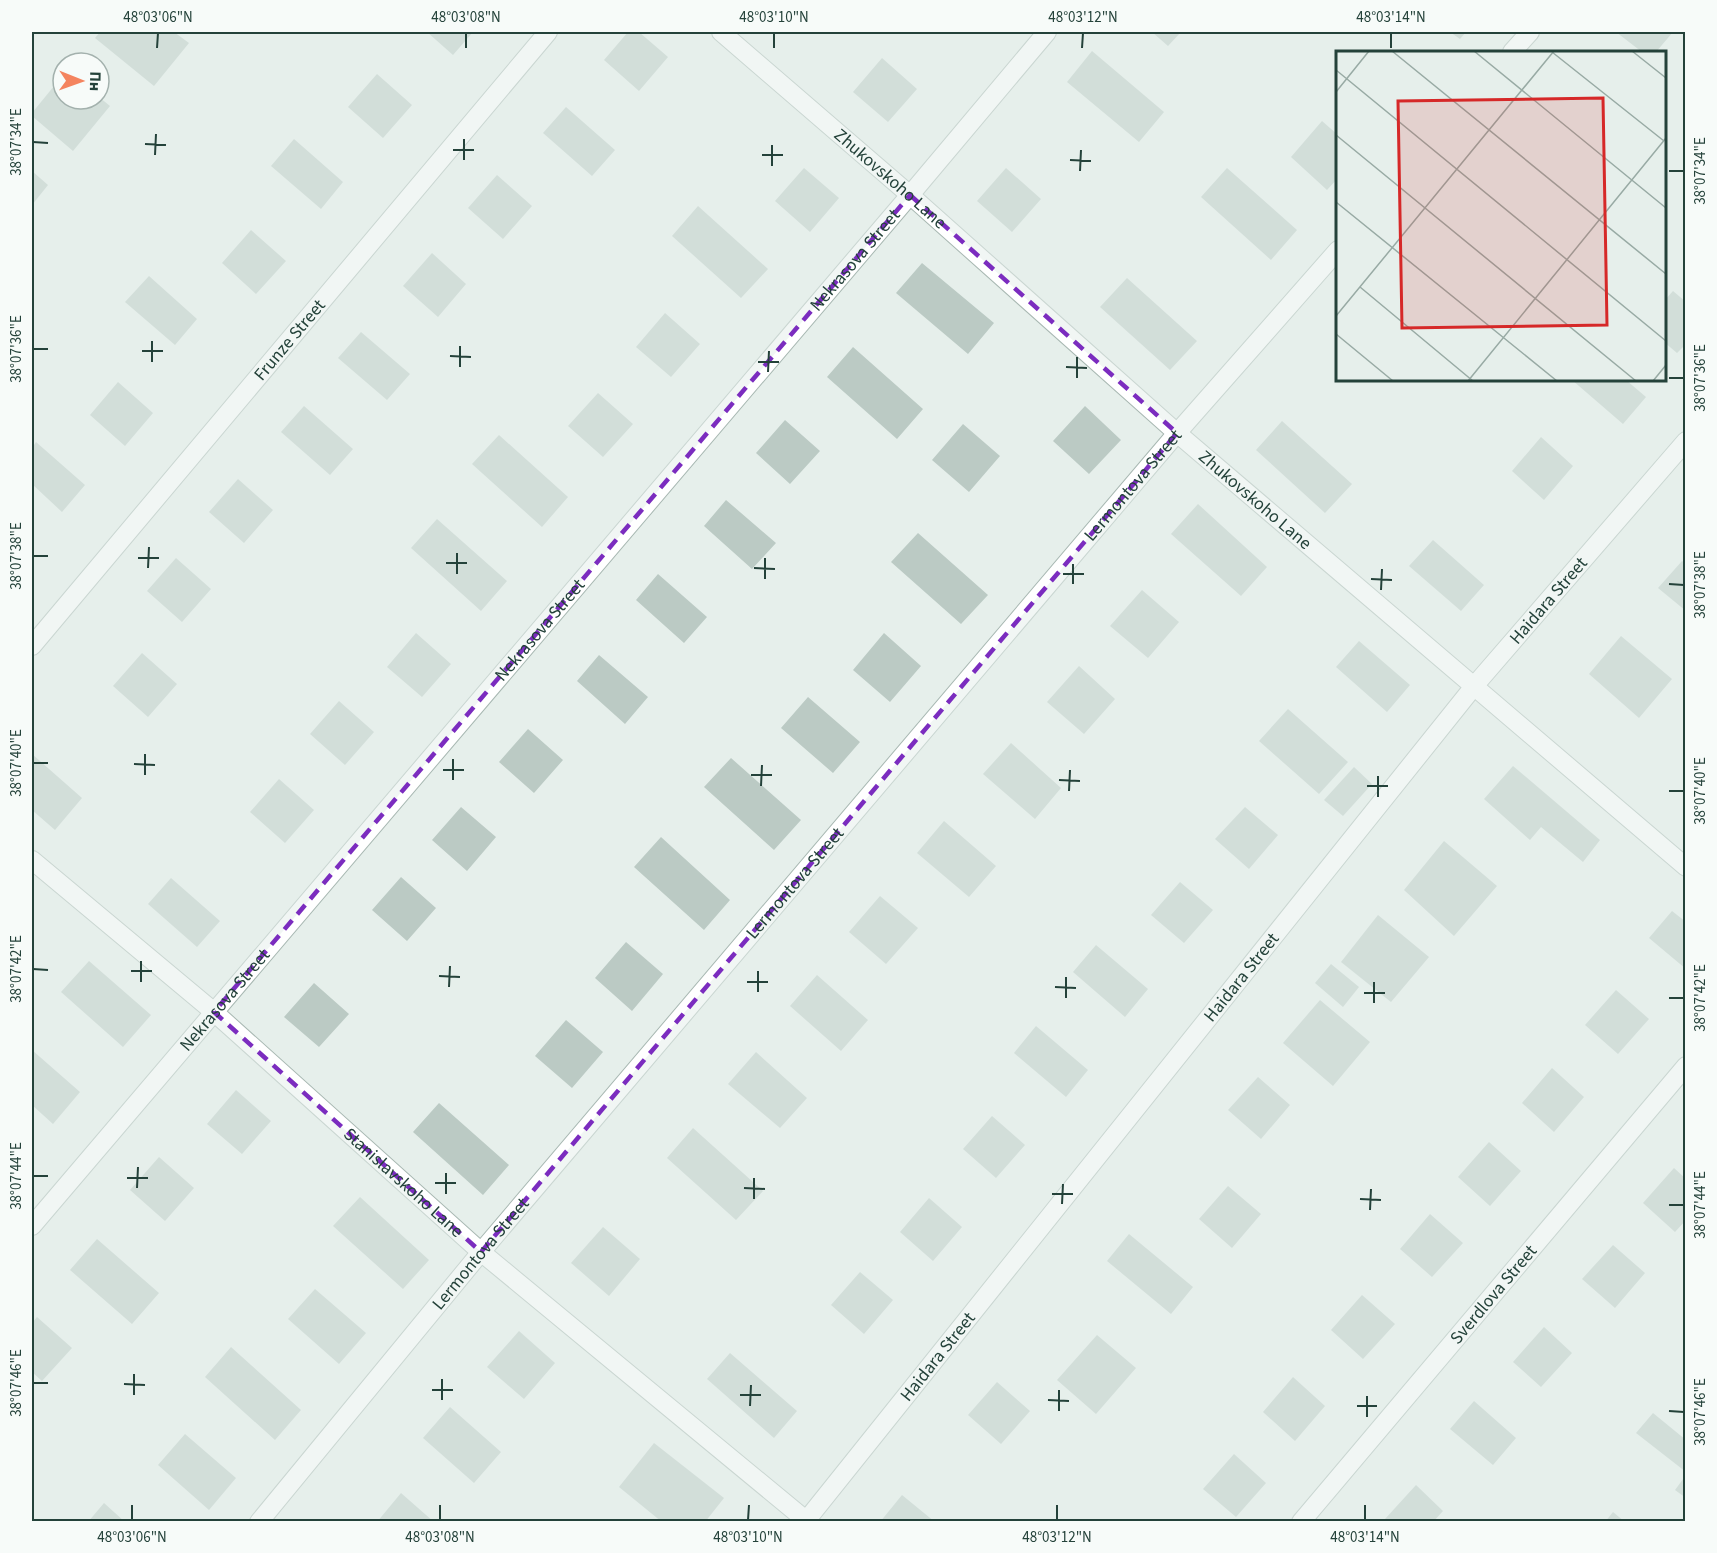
<svg xmlns="http://www.w3.org/2000/svg" width="1717" height="1553" font-family="'Source Sans 3',sans-serif">
<style>
.building{fill:#bbcac4}
.lines{fill:none;stroke-linecap:round;stroke-linejoin:round}
.minor-casing{stroke:#a8b8b2;stroke-width:20}
.minor{stroke:#fff;stroke-width:18}
.marked{fill:none;stroke:#7b2cbf;stroke-width:4.5;stroke-dasharray:12 8;stroke-linejoin:round}
.ticks{fill:none;stroke:#24423a;stroke-width:2}
.labels{text-anchor:middle;dominant-baseline:central;stroke-width:6;stroke-linejoin:round;paint-order:stroke}
.street-label{font-size:18px;fill:#24423a;stroke:#f7fbf9}
.inset-road{fill:none;stroke:#98aaa4;stroke-width:1.5}
.view{fill:#d62828;fill-opacity:0.15;stroke:#d62828;stroke-width:3}
.inset-edge{fill:none;stroke:#24423a;stroke-width:3}
.neatline{fill:none;stroke:#24423a;stroke-width:2}
.ticks-label{font-size:15px;text-anchor:middle;fill:#24423a}
</style>
<rect width="100%" height="100%" fill="#e6efeb"/>
<path class="building" d="M100,32H174L189,43L154,86L95,38Z
M427,32H473L453,55Z
M628,32H639L668,57L639,91L604,60Z
M1152,32H1181L1168,46Z
M1450,32H1466L1460,39Z
M1616,32H1673L1656,52H1642Z
M1092,51L1164,112L1139,142L1067,82Z
M882,58L917,89L888,122L853,92Z
M377,74L412,105L383,138L348,107Z
M63,75V99H99V97L110,106L73,151L32,116V113Z
M566,107L615,150L592,176L543,133Z
M1322,121L1338,135V178L1327,190L1291,157Z
M294,139L343,182L321,209L271,166Z
M804,168L839,198L810,232L775,201Z
M1006,168L1041,199L1012,232L977,201Z
M1227,168L1297,230L1271,260L1201,197Z
M32,171L48,185L32,205Z
M497,175L532,206L503,239L468,208Z
M698,206L768,269L741,298L672,236Z
M251,230L286,261L256,294L222,263Z
M432,253L466,284L438,317L403,286Z
M922,263L994,323L968,354L896,293Z
M149,276L197,319L175,345L125,302Z
M1127,278L1197,341L1170,370L1100,307Z
M1673,291L1686,302V344L1677,353L1664,342V301Z
M665,313L700,344L671,377L636,347Z
M361,332L410,374L387,400L338,358Z
M853,347L923,409L897,439L827,377Z
M1572,380H1626L1646,397L1623,424Z
M118,382L153,413L125,446L90,415Z
M598,393L633,424L603,457L568,426Z
M304,406L353,449L330,475L281,432Z
M1085,406L1121,440L1089,474L1053,441Z
M785,420L820,451L790,484L756,453Z
M1282,421L1352,484L1325,513L1256,450Z
M963,424L1000,456L969,492L932,460Z
M499,435L568,497L542,527L472,464Z
M1541,437L1573,466L1544,500L1512,471Z
M36,442L85,485L62,512L32,484V448Z
M238,479L273,510L244,543L209,512Z
M726,500L776,543L752,569L704,526Z
M1198,504L1267,567L1241,596L1171,534Z
M437,519L507,581L481,611L411,548Z
M918,533L988,595L961,624L891,562Z
M1433,540L1484,585L1461,611L1409,566Z
M176,558L211,589L182,622L147,591Z
M1682,561L1686,564V611L1658,588Z
M658,574L707,617L684,643L636,600Z
M1142,590L1179,622L1148,658L1110,626Z
M416,633L451,664L422,697L387,667Z
M884,633L921,666L890,702L853,670Z
M1621,636L1672,679L1639,718L1589,674Z
M1359,641L1410,685L1387,712L1336,667Z
M142,653L177,684L148,717L113,686Z
M599,655L648,697L625,724L577,681Z
M1079,666L1115,699L1084,734L1047,702Z
M808,697L860,742L833,773L781,728Z
M339,701L374,732L345,765L310,734Z
M1288,709L1348,762L1319,794L1259,741Z
M528,729L563,760L534,793L499,762Z
M1011,743L1061,788L1035,819L983,774Z
M32,754L82,798L55,830L32,810Z
M731,758L801,820L774,850L704,787Z
M1513,766L1600,840L1583,862L1541,827L1530,840L1484,799Z
M1354,767L1372,784L1343,816L1324,800Z
M279,779L314,810L285,843L250,812Z
M461,807L496,837L467,871L432,840Z
M1245,807L1278,835L1249,869L1215,839Z
M944,821L996,866L969,897L917,853Z
M661,837L730,900L704,930L634,867Z
M1444,841L1497,886L1454,936L1404,890Z
M401,877L436,908L407,941L372,910Z
M171,878L220,921L197,947L148,904Z
M1180,882L1213,910L1184,943L1151,915Z
M880,896L918,928L886,964L849,932Z
M1672,911L1686,922V969L1649,938Z
M1378,915L1429,957L1391,1002L1341,962Z
M626,942L663,974L632,1011L595,978Z
M1096,945L1148,989L1125,1017L1073,972Z
M89,961L151,1015L123,1047L61,992Z
M1331,964L1359,987L1343,1007L1315,983Z
M817,975L868,1020L841,1051L790,1006Z
M314,983L349,1014L319,1047L284,1017Z
M1616,990L1649,1019L1618,1054L1585,1025Z
M1320,1000L1370,1042L1333,1086L1283,1043Z
M566,1020L603,1052L572,1088L535,1056Z
M1036,1026L1088,1070L1066,1097L1014,1053Z
M32,1050L80,1092L53,1124L32,1105Z
M756,1052L807,1098L780,1128L728,1084Z
M1552,1068L1584,1097L1554,1132L1522,1103Z
M1258,1077L1290,1105L1261,1139L1228,1110Z
M236,1090L271,1121L242,1154L207,1124Z
M439,1103L509,1165L483,1195L413,1132Z
M992,1116L1025,1145L996,1178L963,1149Z
M693,1128L763,1191L736,1220L667,1158Z
M1489,1142L1521,1171L1490,1206L1458,1177Z
M159,1157L194,1188L165,1221L130,1190Z
M1674,1168L1686,1179V1220L1675,1232L1643,1203Z
M1228,1186L1261,1214L1232,1248L1199,1219Z
M360,1197L429,1260L403,1289L333,1226Z
M929,1198L962,1227L933,1261L900,1232Z
M1430,1214L1463,1243L1432,1277L1400,1249Z
M603,1227L640,1259L609,1296L571,1263Z
M1129,1234L1193,1287L1171,1314L1107,1261Z
M97,1239L159,1293L132,1324L70,1270Z
M1613,1245L1645,1273L1615,1308L1582,1279Z
M860,1272L893,1300L864,1334L831,1305Z
M315,1289L366,1333L339,1364L288,1319Z
M1362,1295L1395,1324L1363,1359L1331,1330Z
M37,1317L72,1348L42,1381L32,1372V1323Z
M1544,1327L1572,1353L1541,1387L1513,1362Z
M519,1331L555,1363L524,1399L487,1367Z
M1097,1335L1136,1368L1096,1414L1057,1380Z
M231,1347L301,1410L275,1440L205,1377Z
M730,1353L797,1411L774,1438L707,1379Z
M1293,1377L1325,1406L1295,1441L1263,1412Z
M997,1382L1030,1411L1001,1444L968,1415Z
M1474,1401L1516,1438L1493,1465L1450,1429Z
M450,1407L501,1452L474,1483L423,1438Z
M1653,1413L1686,1440V1472L1636,1433Z
M185,1434L236,1478L209,1510L158,1465Z
M654,1443L724,1498L705,1522H662L619,1487Z
M1234,1454L1266,1483L1236,1517L1203,1489Z
M1686,1475V1498L1675,1490Z
M1416,1485L1443,1511L1433,1522H1387L1385,1519Z
M401,1493L434,1522H377Z
M902,1495L935,1522H880Z
M104,1503L125,1522H88Z
M1613,1512L1625,1522H1605Z"/>
<g class="lines">
<defs>
<g id="minor">
<path id="s1" d="M721,32L910,195L1177,433L1686,867"/>
<path d="M1512,52L1530,32"/>
<path id="s2" d="M32,646L548,32"/>
<path id="s3" d="M32,860L214,1012L481,1252L808,1522"/>
<path id="s4" d="M32,1226L910,195L1047,32"/>
<path id="s5" d="M259,1522L481,1252L1177,433L1338,250"/>
<path id="s6" d="M805,1522L1475,685L1686,441"/>
<path id="s7" d="M1301,1522L1686,1066"/>
</g>
</defs>
<use href="#minor" class="minor-casing"/>
<use href="#minor" class="minor"/>
</g>
<path d="M0 0H1717V1553H0ZM910,195L1177,433L481,1252L214,1012Z" fill="#e6efeb" fill-opacity=".55" fill-rule="evenodd"/>
<path class="marked" d="M910,195L1177,433L481,1252L214,1012Z"/>
<path class="ticks" d="M157,48L158,33M466,48V33M774,48V33M1082,48L1083,33M1391,48V33M33,142L48,143M145,144L166,145M453,150H474M155,155L156,134M762,155H783M464,160V139M1070,160L1091,161M772,166V145M1080,171L1081,150M1669,171H1684M33,349H48M142,351H163M450,356L471,357M152,362V341M758,362H779M460,367V346M1066,367L1087,368M768,372L769,351M1077,378V357M1669,378H1684M33,556H48M138,558H159M446,563H467M148,568L149,547M754,568L775,569M457,574V553M1063,574H1084M765,579V558M1371,579L1392,580M1073,584V564M1669,584L1684,585M1381,590L1382,569M33,763H48M134,764L155,765M443,770H464M145,775V754M751,775H772M453,780V759M1059,780L1080,781M761,786L762,765M1367,786H1388M1069,791L1070,770M1669,791H1684M1378,797V776M33,969L48,970M131,971H152M439,976L460,977M141,982V961M747,982H768M449,987L450,966M1055,987L1076,988M758,992V971M1364,993H1385M1066,998V977M1669,998H1684M1374,1003V982M33,1176H48M127,1178H148M435,1183H456M137,1188L138,1167M744,1188L765,1189M446,1194V1173M1052,1194H1073M754,1199V1178M1360,1199L1381,1200M1062,1204L1063,1184M1669,1205H1684M1370,1210L1371,1189M33,1383H48M124,1384L145,1385M432,1390H453M134,1395V1374M740,1395H761M442,1400V1379M1048,1400L1069,1401M750,1406L751,1385M1357,1406H1377M1059,1411V1390M1669,1411L1684,1412M1367,1417V1396M132,1520V1505M440,1520V1505M748,1520L749,1505M1057,1520V1505M1365,1520V1505"/>
<g class="labels">
<g class="street-label">
<text stroke="none"><textPath href="#s1" startOffset="224">Zhukovskoho Lane</textPath></text>
<text stroke="none"><textPath href="#s4" startOffset="1269">Nekrasova Street</textPath></text>
<text stroke="none"><textPath href="#s2" startOffset="400">Frunze Street</textPath></text>
<text stroke="none"><textPath href="#s5" startOffset="1356">Lermontova Street</textPath></text>
<text stroke="none"><textPath href="#s1" startOffset="710">Zhukovskoho Lane</textPath></text>
<text stroke="none"><textPath href="#s6" startOffset="1184">Haidara Street</textPath></text>
<text stroke="none"><textPath href="#s4" startOffset="783">Nekrasova Street</textPath></text>
<text stroke="none"><textPath href="#s5" startOffset="834">Lermontova Street</textPath></text>
<text stroke="none"><textPath href="#s6" startOffset="698">Haidara Street</textPath></text>
<text stroke="none"><textPath href="#s4" startOffset="297">Nekrasova Street</textPath></text>
<text stroke="none"><textPath href="#s3" startOffset="492">Stanislavskoho Lane</textPath></text>
<text stroke="none"><textPath href="#s5" startOffset="348">Lermontova Street</textPath></text>
<text stroke="none"><textPath href="#s7" startOffset="298">Sverdlova Street</textPath></text>
<text stroke="none"><textPath href="#s6" startOffset="212">Haidara Street</textPath></text>
</g>
</g>
<g transform="translate(1336 51)">
<rect width="330" height="330" fill="#e6efeb"/>
<path class="inset-road" d="M56,0L330,223M138,0L330,157M296,0L330,27M216,1L328,90M0,19L330,290M0,41L33,0M0,84L300,330M0,151L221,330M24,236L137,330M0,265L218,0M0,283L57,330M132,330L330,87M317,330L330,314"/>
<path class="view" d="M267,47L271,274L66,277L62,50Z"/>
<rect width="330" height="330" class="inset-edge"/>
</g>
<rect width="1717" height="1553" fill="none" stroke="#f7fbf9" stroke-width="66"/>
<g transform="translate(81 81) rotate(91)"><circle r="28" fill="#f7fbf9" stroke="#a3b1ad" stroke-width="1.5"/>
<path d="M0-4.5L10 22L0 15L-10 22Z" fill="#f4845f"/>
<text y="-9" font-size="16" font-weight="bold" text-anchor="middle" fill="#24423a">Пн</text>
</g>
<rect x="33" y="33" width="1651" height="1487" class="neatline"/>
<g class="ticks-label">
<text x="158" y="22">48°03'06"N</text>
<text x="466" y="22">48°03'08"N</text>
<text x="774" y="22">48°03'10"N</text>
<text x="1083" y="22">48°03'12"N</text>
<text x="1391" y="22">48°03'14"N</text>
<text transform="translate(16 142) rotate(-90)" y="5">38°07'34"E</text>
<text transform="translate(1700 171) rotate(-90)" y="5">38°07'34"E</text>
<text transform="translate(16 349) rotate(-90)" y="5">38°07'36"E</text>
<text transform="translate(1700 378) rotate(-90)" y="5">38°07'36"E</text>
<text transform="translate(16 556) rotate(-90)" y="5">38°07'38"E</text>
<text transform="translate(1700 585) rotate(-90)" y="5">38°07'38"E</text>
<text transform="translate(16 763) rotate(-90)" y="5">38°07'40"E</text>
<text transform="translate(1700 791) rotate(-90)" y="5">38°07'40"E</text>
<text transform="translate(16 969) rotate(-90)" y="5">38°07'42"E</text>
<text transform="translate(1700 998) rotate(-90)" y="5">38°07'42"E</text>
<text transform="translate(16 1176) rotate(-90)" y="5">38°07'44"E</text>
<text transform="translate(1700 1205) rotate(-90)" y="5">38°07'44"E</text>
<text transform="translate(16 1383) rotate(-90)" y="5">38°07'46"E</text>
<text transform="translate(1700 1412) rotate(-90)" y="5">38°07'46"E</text>
<text x="132" y="1542">48°03'06"N</text>
<text x="440" y="1542">48°03'08"N</text>
<text x="748" y="1542">48°03'10"N</text>
<text x="1057" y="1542">48°03'12"N</text>
<text x="1365" y="1542">48°03'14"N</text>
</g>
</svg>
